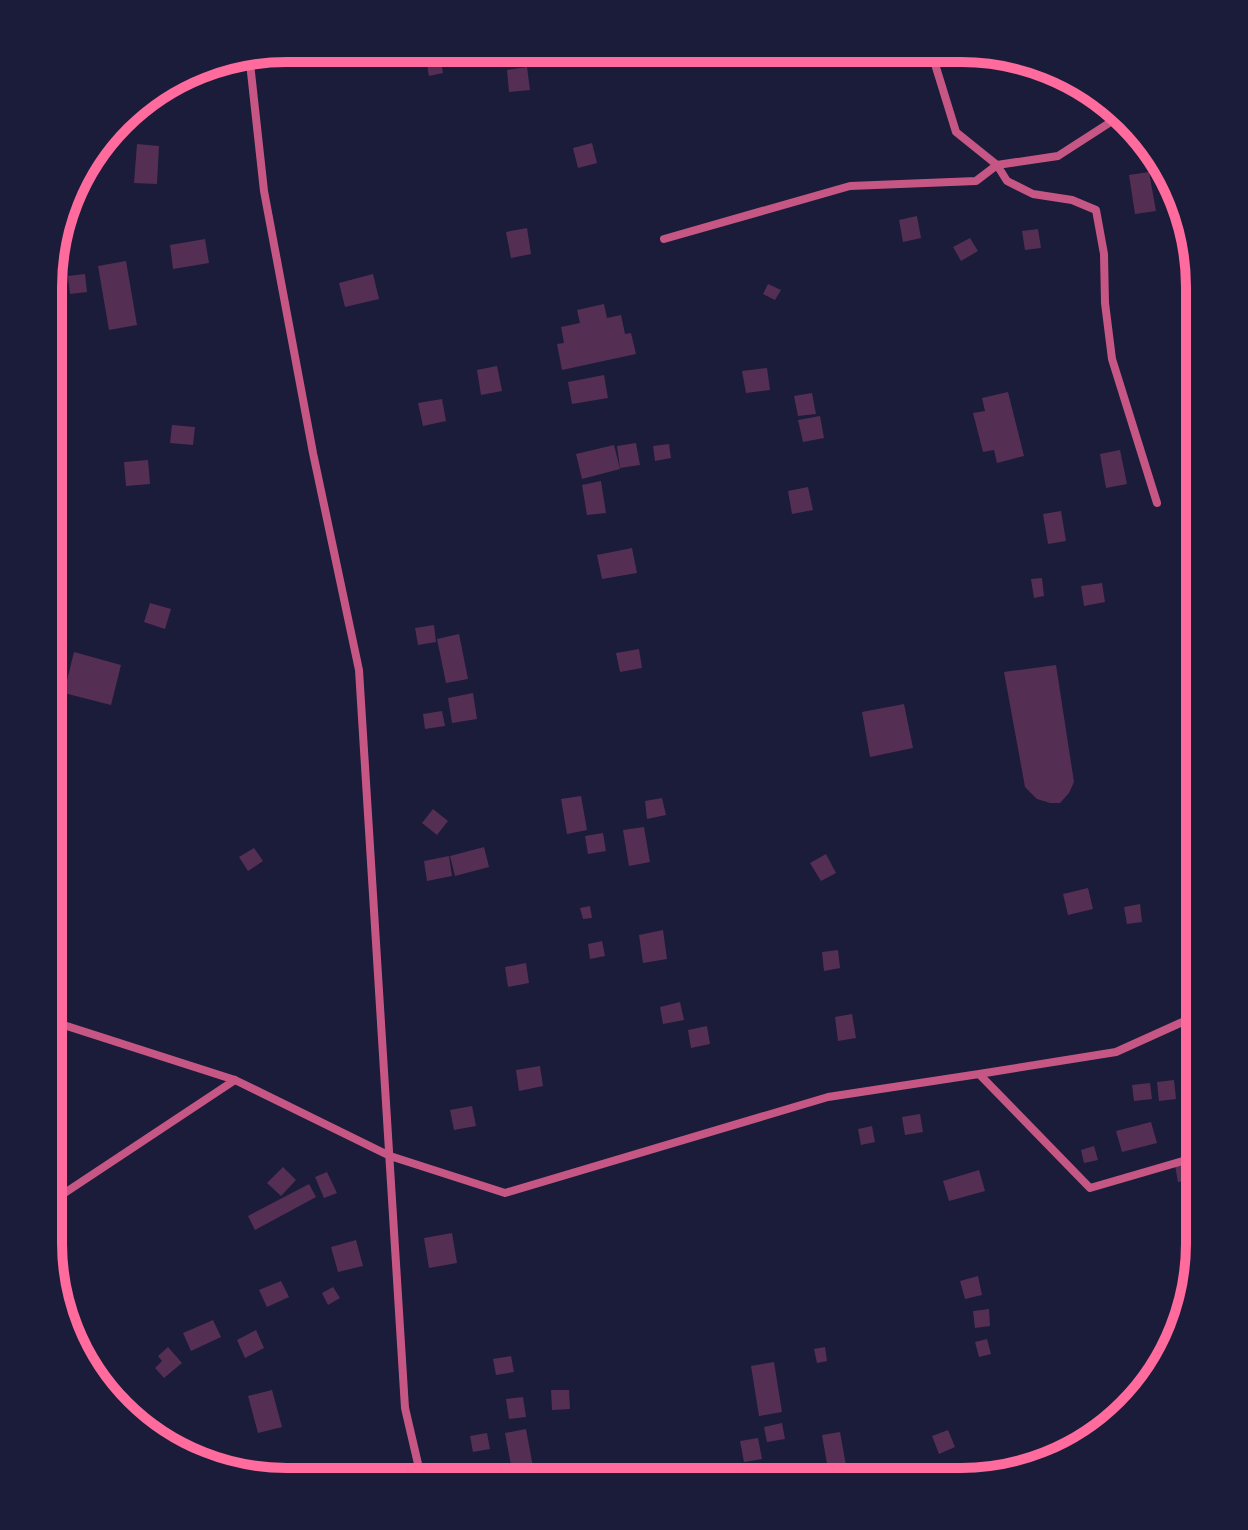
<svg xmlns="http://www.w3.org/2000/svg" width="1248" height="1530" font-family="'DM Sans',sans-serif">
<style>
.building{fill:#542f53}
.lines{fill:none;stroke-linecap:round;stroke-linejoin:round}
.minor{stroke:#c65784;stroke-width:8}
.rim{fill:none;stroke:#ff6b9d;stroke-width:10}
</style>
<rect width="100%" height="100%" fill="#1b1b3a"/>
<path class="building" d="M507,49H526V58L508,59Z
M973,50H985L986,60L975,61Z
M440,56L443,73L429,76L426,59Z
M527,67L530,90L509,92L507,70Z
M592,143L597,163L578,168L573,148Z
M137,144L159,146L157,184L134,183Z
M1149,172L1156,211L1135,214L1129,175Z
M917,216L921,238L903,242L899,220Z
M527,228L531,254L511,258L506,232Z
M1038,229L1041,248L1025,250L1022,231Z
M970,238L978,251L961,261L953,247Z
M205,239L209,263L173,269L170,245Z
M126,261L137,325L109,330L98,266Z
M85,274L87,292L70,294L68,276Z
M373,274L379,299L345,307L339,283Z
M768,284L781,290L775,300L763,294Z
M604,304L607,318L621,315L625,334L631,333L636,354L562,370L557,344L564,343L561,327L580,323L577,310Z
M497,366L502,391L481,395L477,370Z
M767,368L770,390L746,393L742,371Z
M604,375L608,398L572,404L568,382Z
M1008,392L1024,456L997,463L994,450L983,452L973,413L985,411L982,398Z
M812,393L816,414L798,416L794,396Z
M442,399L446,421L423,426L418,403Z
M820,416L824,438L803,442L798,420Z
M172,425L195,427L193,445L170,443Z
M636,443L640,465L620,468L617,446Z
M669,444L671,458L655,461L653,446Z
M614,445L620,469L582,479L576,454Z
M1120,450L1127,484L1106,488L1100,454Z
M148,460L150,484L126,486L124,462Z
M601,481L606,513L587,515L582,485Z
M808,487L813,510L792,514L788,491Z
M1061,511L1066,541L1048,544L1043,514Z
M632,548L637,573L602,579L597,555Z
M1042,578L1044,596L1034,598L1031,579Z
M1102,583L1105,602L1084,606L1081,586Z
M150,603L171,609L165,629L144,622Z
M434,625L436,642L418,645L415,628Z
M459,634L468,679L446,683L437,639Z
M639,649L642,668L620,672L616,653Z
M74,652L121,665L111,705L64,693Z
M1056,665L1074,782L1069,793L1060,803H1050L1037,799L1025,787L1004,672Z
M473,693L477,719L452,723L448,698Z
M904,704L913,748L870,757L862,712Z
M442,711L445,726L425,729L423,714Z
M581,796L587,830L567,834L561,799Z
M662,798L666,815L647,819L645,801Z
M433,809L448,821L437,835L422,823Z
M644,827L650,862L629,866L623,830Z
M603,833L606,851L588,854L585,836Z
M484,847L489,867L455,876L450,856Z
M254,848L263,861L248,871L239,857Z
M826,854L836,873L821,881L810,863Z
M449,856L452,876L427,881L424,861Z
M1088,888L1093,909L1068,915L1063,894Z
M1140,904L1142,922L1127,924L1124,907Z
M590,906L592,918L583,919L580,908Z
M663,930L667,959L643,963L639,935Z
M602,941L605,956L590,959L588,944Z
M838,950L840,968L824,971L822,952Z
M526,963L529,983L508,987L505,967Z
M680,1002L684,1020L663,1024L660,1007Z
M852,1014L856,1038L838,1041L835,1017Z
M707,1026L710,1044L691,1048L688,1030Z
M540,1066L543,1086L519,1091L516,1070Z
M1174,1080L1176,1099L1159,1101L1157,1082Z
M1150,1083L1152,1099L1134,1101L1132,1085Z
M472,1106L476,1126L454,1130L450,1110Z
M920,1114L923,1132L905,1135L902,1117Z
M1151,1122L1157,1143L1122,1152L1116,1131Z
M872,1126L875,1142L861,1145L858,1129Z
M1094,1146L1098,1160L1084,1163L1081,1150Z
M1190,1162L1192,1180L1178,1182L1175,1165Z
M283,1167L296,1180L281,1196L267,1183Z
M979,1170L985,1191L949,1201L943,1181Z
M327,1172L337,1193L324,1198L315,1177Z
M309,1184L316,1197L255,1230L248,1216Z
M452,1233L457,1263L429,1268L424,1238Z
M356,1240L363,1266L338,1272L331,1247Z
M978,1276L982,1295L965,1299L960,1281Z
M281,1281L289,1297L267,1307L259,1290Z
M333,1287L340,1298L328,1305L322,1293Z
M989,1309L990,1326L975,1328L973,1311Z
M213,1320L221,1337L191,1351L183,1333Z
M256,1330L264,1348L245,1358L237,1340Z
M987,1339L991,1354L979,1357L975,1342Z
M168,1347L182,1363L164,1378L155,1368L162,1361L158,1356Z
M825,1347L827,1361L817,1363L814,1349Z
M511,1356L514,1372L496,1375L493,1359Z
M774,1362L782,1412L759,1416L751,1366Z
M272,1390L282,1427L258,1433L248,1396Z
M551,1390H569L570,1409L552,1410Z
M523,1397L526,1417L509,1419L506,1399Z
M782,1423L785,1439L767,1442L764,1427Z
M526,1429L533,1467L512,1471L505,1433Z
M948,1430L955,1447L939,1454L932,1436Z
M840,1432L849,1482L830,1481L822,1435Z
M487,1433L490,1449L473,1452L470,1436Z
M758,1438L762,1459L744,1462L740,1441Z
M483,1474L484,1481H458V1476Z"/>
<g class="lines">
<path class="minor" d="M926,50L935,64L956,132L997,165L1007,181L1033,194L1072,200L1096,210L1104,254L1105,303L1112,359L1157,503
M249,54L264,191L313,453L359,670L405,1408L422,1481
M664,239L850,186L976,181L997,165L1058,156L1120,116
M48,1020L235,1080L390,1156L505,1193L828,1097L979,1074L1090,1188L1200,1156
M979,1074L1116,1052L1200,1014
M48,1204L235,1080"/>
</g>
<path d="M0 0H1248V1530H0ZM287 62H961A225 225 0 0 1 1186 287V1243A225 225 0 0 1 961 1468H287A225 225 0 0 1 62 1243V287A225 225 0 0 1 287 62Z" fill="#1b1b3a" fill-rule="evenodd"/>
<path class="rim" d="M287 62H961A225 225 0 0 1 1186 287V1243A225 225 0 0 1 961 1468H287A225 225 0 0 1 62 1243V287A225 225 0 0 1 287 62Z"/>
</svg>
